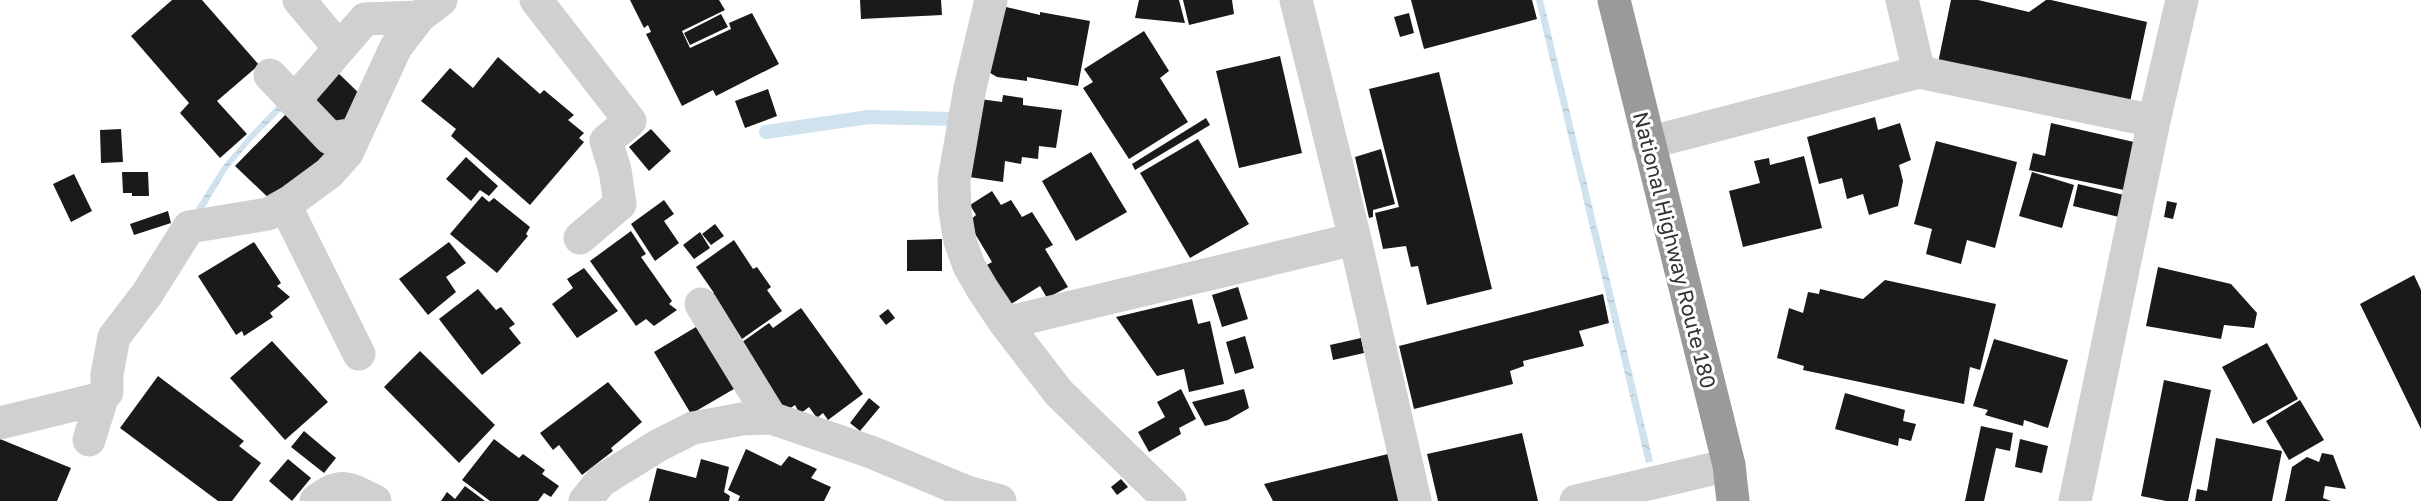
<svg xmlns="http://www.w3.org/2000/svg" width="2421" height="501" font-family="'Golos Text',sans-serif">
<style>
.water{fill:url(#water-ripples)}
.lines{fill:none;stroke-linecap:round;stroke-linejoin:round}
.stream{stroke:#cfe2ee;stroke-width:14}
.building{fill:#1a1a1a}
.minor{stroke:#d0d0d0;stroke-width:33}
.highway{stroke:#9a9a9a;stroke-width:33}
.labels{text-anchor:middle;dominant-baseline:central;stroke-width:6;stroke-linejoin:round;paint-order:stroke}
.street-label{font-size:21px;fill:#333;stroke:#fff}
</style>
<defs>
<pattern id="water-ripples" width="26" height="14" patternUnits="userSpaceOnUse" patternTransform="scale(1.5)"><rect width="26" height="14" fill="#cfe2ee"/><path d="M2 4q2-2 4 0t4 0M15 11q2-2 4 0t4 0" fill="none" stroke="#b2c2cd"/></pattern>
</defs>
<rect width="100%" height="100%" fill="#fff"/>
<path class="water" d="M1536,0H1543L1653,461L1646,463Z
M365,13L282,110L252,140L227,170L201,214L195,210L222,167L250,134Z"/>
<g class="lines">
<path class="stream" d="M766,132L869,117L953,119"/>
</g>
<path class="building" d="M172,0H202L259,65L217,101L247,134L220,158L180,113L189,103L131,36Z
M630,0H719L725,10L682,31L690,48L731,29L729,23L752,13L779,64L716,96L713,90L682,106L646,34L651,32L648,25L644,28Z
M860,0H941L942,15L861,19Z
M1139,0H1179L1185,23L1135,18Z
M1183,0H1232L1234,14L1189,25Z
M1411,0H1532L1537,19L1424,49Z
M1951,0H1978L2029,12L2046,0H2051L2147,22L2130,102L1938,63Z
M1006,7L1040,15V12L1090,21L1078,86L1027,77V81L997,77L985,70Z
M1409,13L1414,33L1400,37L1394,17Z
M721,14L728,27L690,45L684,33Z
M1144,31L1169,71L1160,78L1188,122L1129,159L1083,88L1093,82L1084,69Z
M1280,56L1302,153L1239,168L1216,71Z
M498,57L540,94L544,90L574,115L568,120L584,133L579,138L584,142L530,205L451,136L456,129L421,101L450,68L473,88Z
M333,68L365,99L336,129L304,98Z
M1439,72L1492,289L1427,305L1418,266L1411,267L1406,246L1383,249L1375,213L1399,207L1369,89Z
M768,89L777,116L745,128L735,101Z
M1003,95L1023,98V105L1062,110L1056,148L1039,146L1038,159L1022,157L1021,164L1005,161L1003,182L969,177L980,99L1002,102Z
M288,112L327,152L276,205L235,166Z
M1875,117L1878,130L1900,123L1911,160L1899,165L1903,181L1898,206L1869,215L1863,194L1847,199L1842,178L1819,184L1807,137Z
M1206,118L1210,125L1135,170L1132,164Z
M2051,123L2134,142L2124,190L2029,170L2033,153L2045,156Z
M121,129L123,162L101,163L100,130Z
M651,129L671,151L649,171L629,147Z
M1198,139L1249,224L1190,258L1140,173Z
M1936,141L2017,162L1995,248L1967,240L1961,264L1926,254L1932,229L1914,224Z
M1381,149L1395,204L1373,210V217L1369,218L1355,157Z
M1091,152L1127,212L1076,241L1042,181Z
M1804,156L1822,228L1743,247L1729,191L1760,183L1754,161L1769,158L1770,165Z
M466,157L498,186L489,196L480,190L471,201L446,179Z
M122,172H148L149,196H132V193H123Z
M2032,172L2074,185L2062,228L2019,216Z
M74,174L92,211L71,222L53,184Z
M2078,184L2124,195L2119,217L2073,206Z
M992,191L1001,205L1011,200L1022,217L1032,212L1053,245L1045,249L1068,287L1047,298L1040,286L1008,306L985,266L992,262L968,222L976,215L970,205Z
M482,196L489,202L494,198L530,227L526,234L528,236L497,273L450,234Z
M664,200L674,214L664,221L679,243L655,261L631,224Z
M2167,201L2177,203L2173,219L2164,217Z
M168,211L171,223L134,235L130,224Z
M715,224L724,236L711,245L702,234Z
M631,231L646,254L641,257L672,301L669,304L677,310L654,326L646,319L636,326L590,261Z
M700,232L710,248L694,259L683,245Z
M942,239V271H907V240Z
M734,240L753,269L757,267L771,287L767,290L782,311L742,339L725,314L708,297L714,293L696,267Z
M254,242L281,283L277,286L290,297L270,313L273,317L244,336L242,331L236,335L198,276Z
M449,242L466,263L446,277L456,292L428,315L399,279Z
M2158,267L2231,284L2257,313L2254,328L2224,325L2221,339L2146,326Z
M584,268L618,311L577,338L552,304L573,288L567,279Z
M2414,275L2421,290V429L2360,304Z
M1885,280L1996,304L1980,370L1970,367L1964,404L1803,370L1804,366L1777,358L1789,308L1803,313L1808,292L1819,294L1820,289L1863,299Z
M1238,287L1248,319L1222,327L1212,295Z
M478,289L496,310L501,307L515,324L509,328L521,343L482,375L439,319Z
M1603,294L1609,323L1579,331L1584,346L1523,361L1524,366L1510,371L1513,384L1414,409L1399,346Z
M1192,299L1198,324L1210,321L1224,384L1189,392L1184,369L1157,376L1116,317Z
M801,308L863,394L828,420L823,413L817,418L809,407L800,414L795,405L786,411L738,345L769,323L773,328Z
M888,309L895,318L886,325L879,316Z
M701,324L739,386L691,414L654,352Z
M1245,336L1254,368L1235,374L1226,342Z
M1361,338L1364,353L1333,360L1330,345Z
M1994,339L2068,360L2048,428L2024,420L2023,426L1985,415L1988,410L1973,406Z
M272,341L328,402L285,440L230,378Z
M2267,343L2298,399L2253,424L2222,367Z
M420,351L495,425L459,463L384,387Z
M158,376L244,441L239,446L261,463L232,501H218L120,428Z
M2164,380L2211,390L2188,501H2166L2141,496Z
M608,382L642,422L611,448L613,451L582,475L559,445L553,450L540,433Z
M1181,389L1196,419L1179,428L1181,434L1149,452L1138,432L1165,417L1157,402Z
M1244,389L1249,408L1228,420L1205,426L1192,402Z
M1845,393L1905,410L1903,421L1916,424L1911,441L1899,438L1898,446L1835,429Z
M869,398L880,407L860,431L850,423Z
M2300,400L2324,440L2289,460L2266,421Z
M1981,426L2013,433L2010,451L1996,448L1984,501H1965Z
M304,431L336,458L324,473L291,447Z
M1522,433L1538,501H1438L1427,454Z
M2216,438L2282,451L2272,501H2195L2197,489L2207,491Z
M0,439L71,468L57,501H0Z
M494,439L519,458L523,454L545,470L542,474L559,486L551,497L544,493L538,501H490L462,480Z
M2020,439L2048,446L2042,473L2015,467Z
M746,449L781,466L789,456L817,469L811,478L831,487L824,501H738L740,496L728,490Z
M2322,453L2333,455L2346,489L2325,486L2323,498L2331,501H2285L2292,467L2307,457L2319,462Z
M1388,454L1399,501H1273L1264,484Z
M288,459L311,478L292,501L269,481Z
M701,459L729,467L724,492L730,496L729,501H649L657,468L696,478Z
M1121,479L1128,487L1117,495L1111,487Z
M465,486L485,501H441L447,492L455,499Z"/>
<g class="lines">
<path class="minor" d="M299,0L330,37L344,43
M536,0L630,121L606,141L615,170L620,204L580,238
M991,0L970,88L954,180L955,211L960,241L969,266L983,290L1005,323L1059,393L1170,501
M1902,0L1919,72
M270,75L330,138L355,134
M294,101L365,19L419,17
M1648,143L1919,72L2154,121
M285,205L359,354
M1355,239L1415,501
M701,304L771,418
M1005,323L1355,239L1296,0
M0,423L102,398
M89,440L102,398L107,392V374L114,337L147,294L189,227L268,214L291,201L329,173L347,153L396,47L419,17L441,0
M316,501C341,481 348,488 375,501
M585,501L601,481L659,445L693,428L742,419L771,418L871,452L967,492L1000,501
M1576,501L1729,465
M2075,501L2154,121L2182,0"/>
<path class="highway" d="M1614,0L1729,465L1733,501"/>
</g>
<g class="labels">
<g class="street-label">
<text transform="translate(1675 250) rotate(76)">National Highway Route 180</text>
</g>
</g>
</svg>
